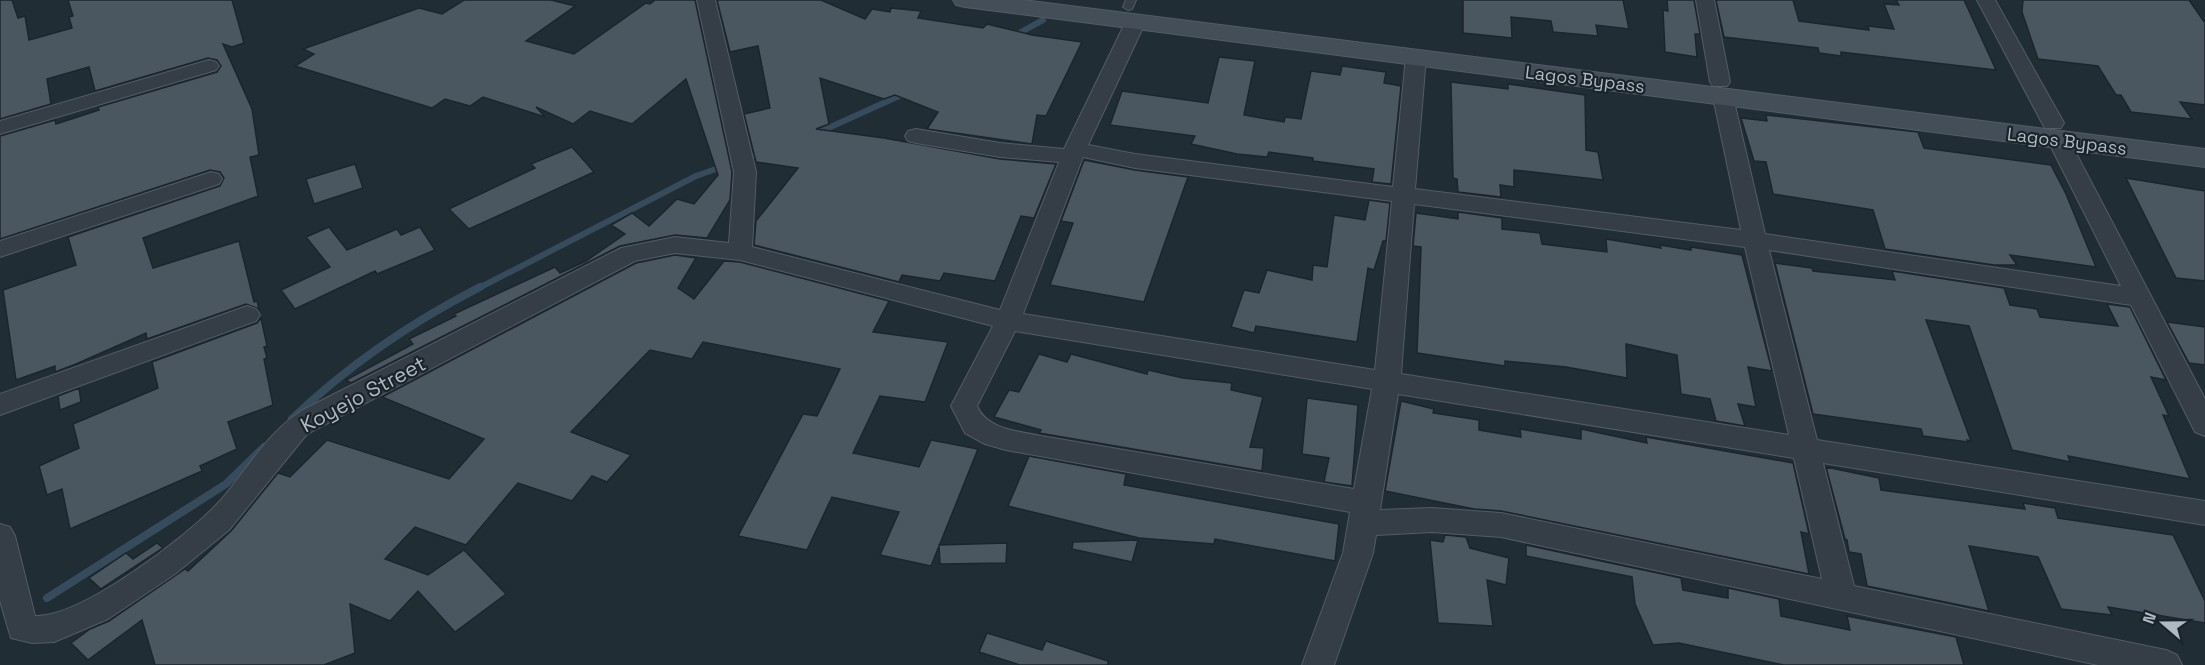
<svg xmlns="http://www.w3.org/2000/svg" width="2205" height="665" font-family="'Space Grotesk',sans-serif">
<style>
.lines{fill:none;stroke-linecap:round;stroke-linejoin:round}
.stream-far1{stroke:#364b5c;stroke-width:6}
.stream{stroke:#364b5c;stroke-width:8}
.building{fill:#4a5761;stroke:#1c252d;stroke-width:1.5}
.service-casing{stroke:#525c64;stroke-width:2}
.minor-casing{stroke:#525c64;stroke-width:2}
.secondary-casing{stroke:#525c64;stroke-width:2}
.service{fill:#353e46;fill-rule:evenodd}
.minor{fill:#353e46;fill-rule:evenodd}
.secondary{fill:#434e59;fill-rule:evenodd}
.labels{text-anchor:middle;dominant-baseline:central;stroke-width:4.5;stroke-linejoin:round;paint-order:stroke}
.far-street-label{font-size:18px;fill:#afb9c3;stroke:#1a232a}
.street-label{font-size:21px;fill:#afb9c3;stroke:#1a232a}
</style>
<rect width="100%" height="100%" fill="#212d35"/>
<g class="lines">
<path class="stream-far1" d="M1014,36L1043,20
M815,134L908,92
M477,289L696,176L764,152"/>
<path class="stream" d="M292,419C347,366 412,322 480,287
M47,598L226,484L264,447"/>
</g>
<path class="building" d="M0,0H12L18,18L25,16L29,40L72,28L69,17L73,16L68,0H232L244,43L232,47L223,44L252,109L259,155L250,157L258,196L143,238L153,268L239,241L254,302L257,301L259,309L246,304L147,339L146,333L76,364L55,372V366L16,380L3,290L76,265L68,237L220,186L224,178L220,172L210,170L0,239V136L55,120L56,124L99,110L98,107L217,72L221,66L217,60L208,58L95,91L89,67L47,79L51,104L0,119Z
M464,0H551L575,6L526,41L574,54L646,3L650,4L655,0H695L732,172L730,200L707,238L675,235L620,246L351,383L346,380L413,344L409,339L456,316L454,314L555,267L560,273L586,261L625,234L611,225L632,213L649,226L677,199L694,204L718,175L686,79L632,124L590,111L573,124L536,107L545,117L483,97L470,106L445,99L432,108L295,66L314,54L303,49L419,8L442,14Z
M717,0H821L865,19L872,9L890,12L891,8L921,11L918,18L983,28L987,24L1032,35L1082,42L1046,116L1037,115L1032,144L927,129L938,112L895,95L884,99L820,78L829,124L816,129L884,138L1000,159L1056,164L1034,218L1021,216L995,281L944,273L940,281L902,275L899,282L754,245L756,221L798,168L756,162L744,114L770,108L758,46L730,52Z
M1463,0H1623L1629,29L1596,25L1598,36L1553,32L1551,21L1511,17L1512,38L1463,33Z
M1667,0H1694L1700,34H1695L1697,57L1665,52L1663,10L1668,11Z
M1716,0H1793L1799,21L1869,30L1868,26L1894,29L1884,4L1899,5L1896,0H1964L1996,70L1841,52V56L1819,53L1818,48L1724,37Z
M2023,0H2189L2205,23V105L2180,102L2192,119L2131,112L2121,95H2116L2098,66L2038,59L2022,12Z
M1219,57L1255,61L1244,115L1284,122L1285,117L1301,119L1311,71L1340,75L1342,66L1386,72L1384,83L1401,86L1391,184L1372,182L1374,169L1313,161V158L1269,152L1267,157L1237,154L1191,144L1195,136L1110,125L1122,91L1208,103Z
M1451,82L1508,89V84L1585,95L1586,150L1598,152L1603,180L1514,170V187L1500,185L1501,197L1458,192L1457,179L1453,178Z
M1766,115L1918,132L1924,148L2051,165L2066,194L2096,267L2010,255L2017,265H1994L1885,249L1873,210L1773,194L1766,162L1754,161L1741,118L1767,121Z
M572,147L594,172L469,229L449,209L535,168L531,164Z
M1084,160L1135,170L1188,177L1144,302L1050,285L1073,223L1061,221Z
M355,164L363,188L314,204L306,179Z
M2126,178L2205,191V281L2176,278Z
M1369,200L1390,203L1386,241H1383L1374,270L1368,268L1357,342L1256,326L1254,333L1231,327L1244,290L1259,293L1267,270L1312,280L1313,265L1327,267L1334,215L1365,220Z
M1458,212L1502,218V229L1540,233L1542,244L1607,252L1606,239L1661,248L1660,245L1691,250V247L1742,255L1772,371L1748,367L1756,407L1738,404L1745,426L1716,421L1710,399L1681,394L1677,355L1626,344L1627,378L1566,367L1505,361V366L1417,353L1421,247L1413,246L1416,213L1458,219Z
M329,227L347,250L397,229L401,235L420,227L435,250L377,274L375,271L295,309L281,290L330,267L306,237Z
M675,255L696,258L678,288L694,299L724,261L740,262L889,301L873,332L948,342L925,402L880,396L853,453L919,467L931,440L978,449L931,566L880,555L899,512L832,497L807,550L738,536L803,414L817,416L840,369L703,342L692,359L650,350L571,432L631,455L607,482L592,476L572,501L518,483L466,545L415,527L385,559L428,575L464,550L506,594L455,632L418,591L390,621L350,604L355,653L324,665H155L142,620L88,660L71,643L90,629L109,621L185,569L188,571L231,531L278,473L290,477L327,440L449,479L484,439L382,397L636,263Z
M1775,263L1812,268L1813,271L1895,280L1892,271L2004,288L2010,305L2037,309L2040,317L2118,326L2107,304L2130,307L2166,380L2151,377L2169,416L2163,415L2190,479L2068,456L2070,462L2012,450L1969,326L1926,320L1971,441L1967,440L1968,442L1923,436L1921,429L1813,414Z
M261,318L267,346L264,347L267,358L264,359L273,405L228,422L237,449L200,466L202,471L70,529L62,489L47,495L39,466L79,448L73,424L158,388L152,362L257,323Z
M2167,322L2205,327V365L2189,363Z
M1039,354L1067,362L1071,354L1147,374L1148,370L1183,378L1232,383L1231,390L1263,397L1250,447L1264,448L1262,471L1039,433L1041,430L994,417L1009,390L1019,392Z
M79,388L81,402L60,410L58,396Z
M1307,398L1358,405L1352,486L1324,482L1329,458L1302,454Z
M1401,401L1434,409L1433,413L1479,420V430L1521,437L1520,429L1581,439V429L1647,443L1646,437L1793,463L1809,534L1801,532L1809,574L1501,511L1474,509L1385,491Z
M1029,456L1126,474L1124,485L1339,524L1335,561L1215,539L1214,544L1139,538L1008,506Z
M1826,467L1879,478L1881,490L2025,509L2023,503L2055,508L2058,518L2173,535L2205,601V623L2108,607L2112,615L2061,609L2038,557L1969,546L1989,611L1867,586L1861,554L1849,552L1847,540L1845,539Z
M1445,535L1466,537L1470,548L1509,558L1506,585L1487,580L1493,626L1438,623L1430,540L1443,542Z
M1138,540L1132,562L1072,549L1073,542Z
M157,543L163,548L101,589L89,578L126,553L133,559Z
M1007,543L1006,563L940,564L939,545Z
M1526,545L1681,578L1683,590L1728,598V588L1779,599L1781,616L1850,630L1847,616L1956,637L1964,665H1784L1679,643L1653,645L1635,604L1632,577L1526,556Z
M987,633L1042,650L1046,641L1108,661V665H1020L979,652Z"/>
<g class="lines">
<defs>
<path id="service" d="M1126,0H1136L1132,9L1128,10L1123,7Z"/>
<path id="minor" d="M697,0H715L756,172L752,247L1000,310L1059,162L1000,157L916,143L908,141L905,136L908,131L916,129L1000,143L1064,149L1126,21L1136,15L1146,21L1088,145L1135,154L1393,187L1406,57L1409,53H1423L1426,57L1415,189L1741,230L1713,97L1716,93H1730L1733,97L1765,234L2121,286L2048,141L2051,136H2067L2205,399V436L2195,432L2131,305L1769,250L1817,440L2205,501V525L1823,463L1854,586L2166,650L2177,655L2182,665H2098L1501,537L1432,532L1376,535L1373,553L1334,665H1302L1343,553L1350,512L1006,450L985,444L965,433L951,406L993,326L740,260L675,253L635,261L307,434L229,530L175,574L108,619L54,642L32,643L11,638L0,601V524L10,527L15,536L35,616C81,618 188,536 220,501C247,470 268,431 303,410L621,248L675,237L729,243L734,172ZM1083,157L1135,168L1392,201L1375,370L1023,314ZM1414,204L1745,247L1789,435L1401,374ZM1015,331L1372,389L1354,489L1041,436C1019,431 987,430 977,406ZM1398,394L1794,458L1822,579L1501,513L1432,508L1380,510Z
M1696,0H1714L1730,82L1727,86H1713L1710,82Z
M1977,0H1995L2064,123L2061,128H2045L2042,123Z
M209,60L216,62L219,66L216,70L0,134V121Z
M211,172L219,174L222,179L219,184L0,257V241Z
M247,306L256,309L260,315L256,321L0,415V394Z"/>
<path id="secondary" d="M953,0H1023L2205,149V167L965,7L956,5Z"/>
</defs>
<use href="#service" class="service-casing"/>
<use href="#minor" class="minor-casing"/>
<use href="#secondary" class="secondary-casing"/>
<use href="#service" class="service"/>
<use href="#minor" class="minor"/>
<use href="#secondary" class="secondary"/>
</g>
<g class="labels">
<g class="far-street-label">
<text transform="translate(1585 79) rotate(7)">Lagos Bypass</text>
<text transform="translate(2067 141) rotate(7)">Lagos Bypass</text>
</g>
<g class="street-label">
<text transform="translate(363 394) rotate(-28)">Koyejo Street</text>
</g>
</g>
<g transform="translate(2163 623) rotate(290)" stroke="#1a232a" stroke-width="4.5" paint-order="stroke">
<path d="M0-4.5L10 22L0 15L-10 22Z" fill="#afb9c3"/>
<text y="-9" font-size="16" font-weight="bold" text-anchor="middle" fill="#afb9c3">N</text>
</g>
</svg>
